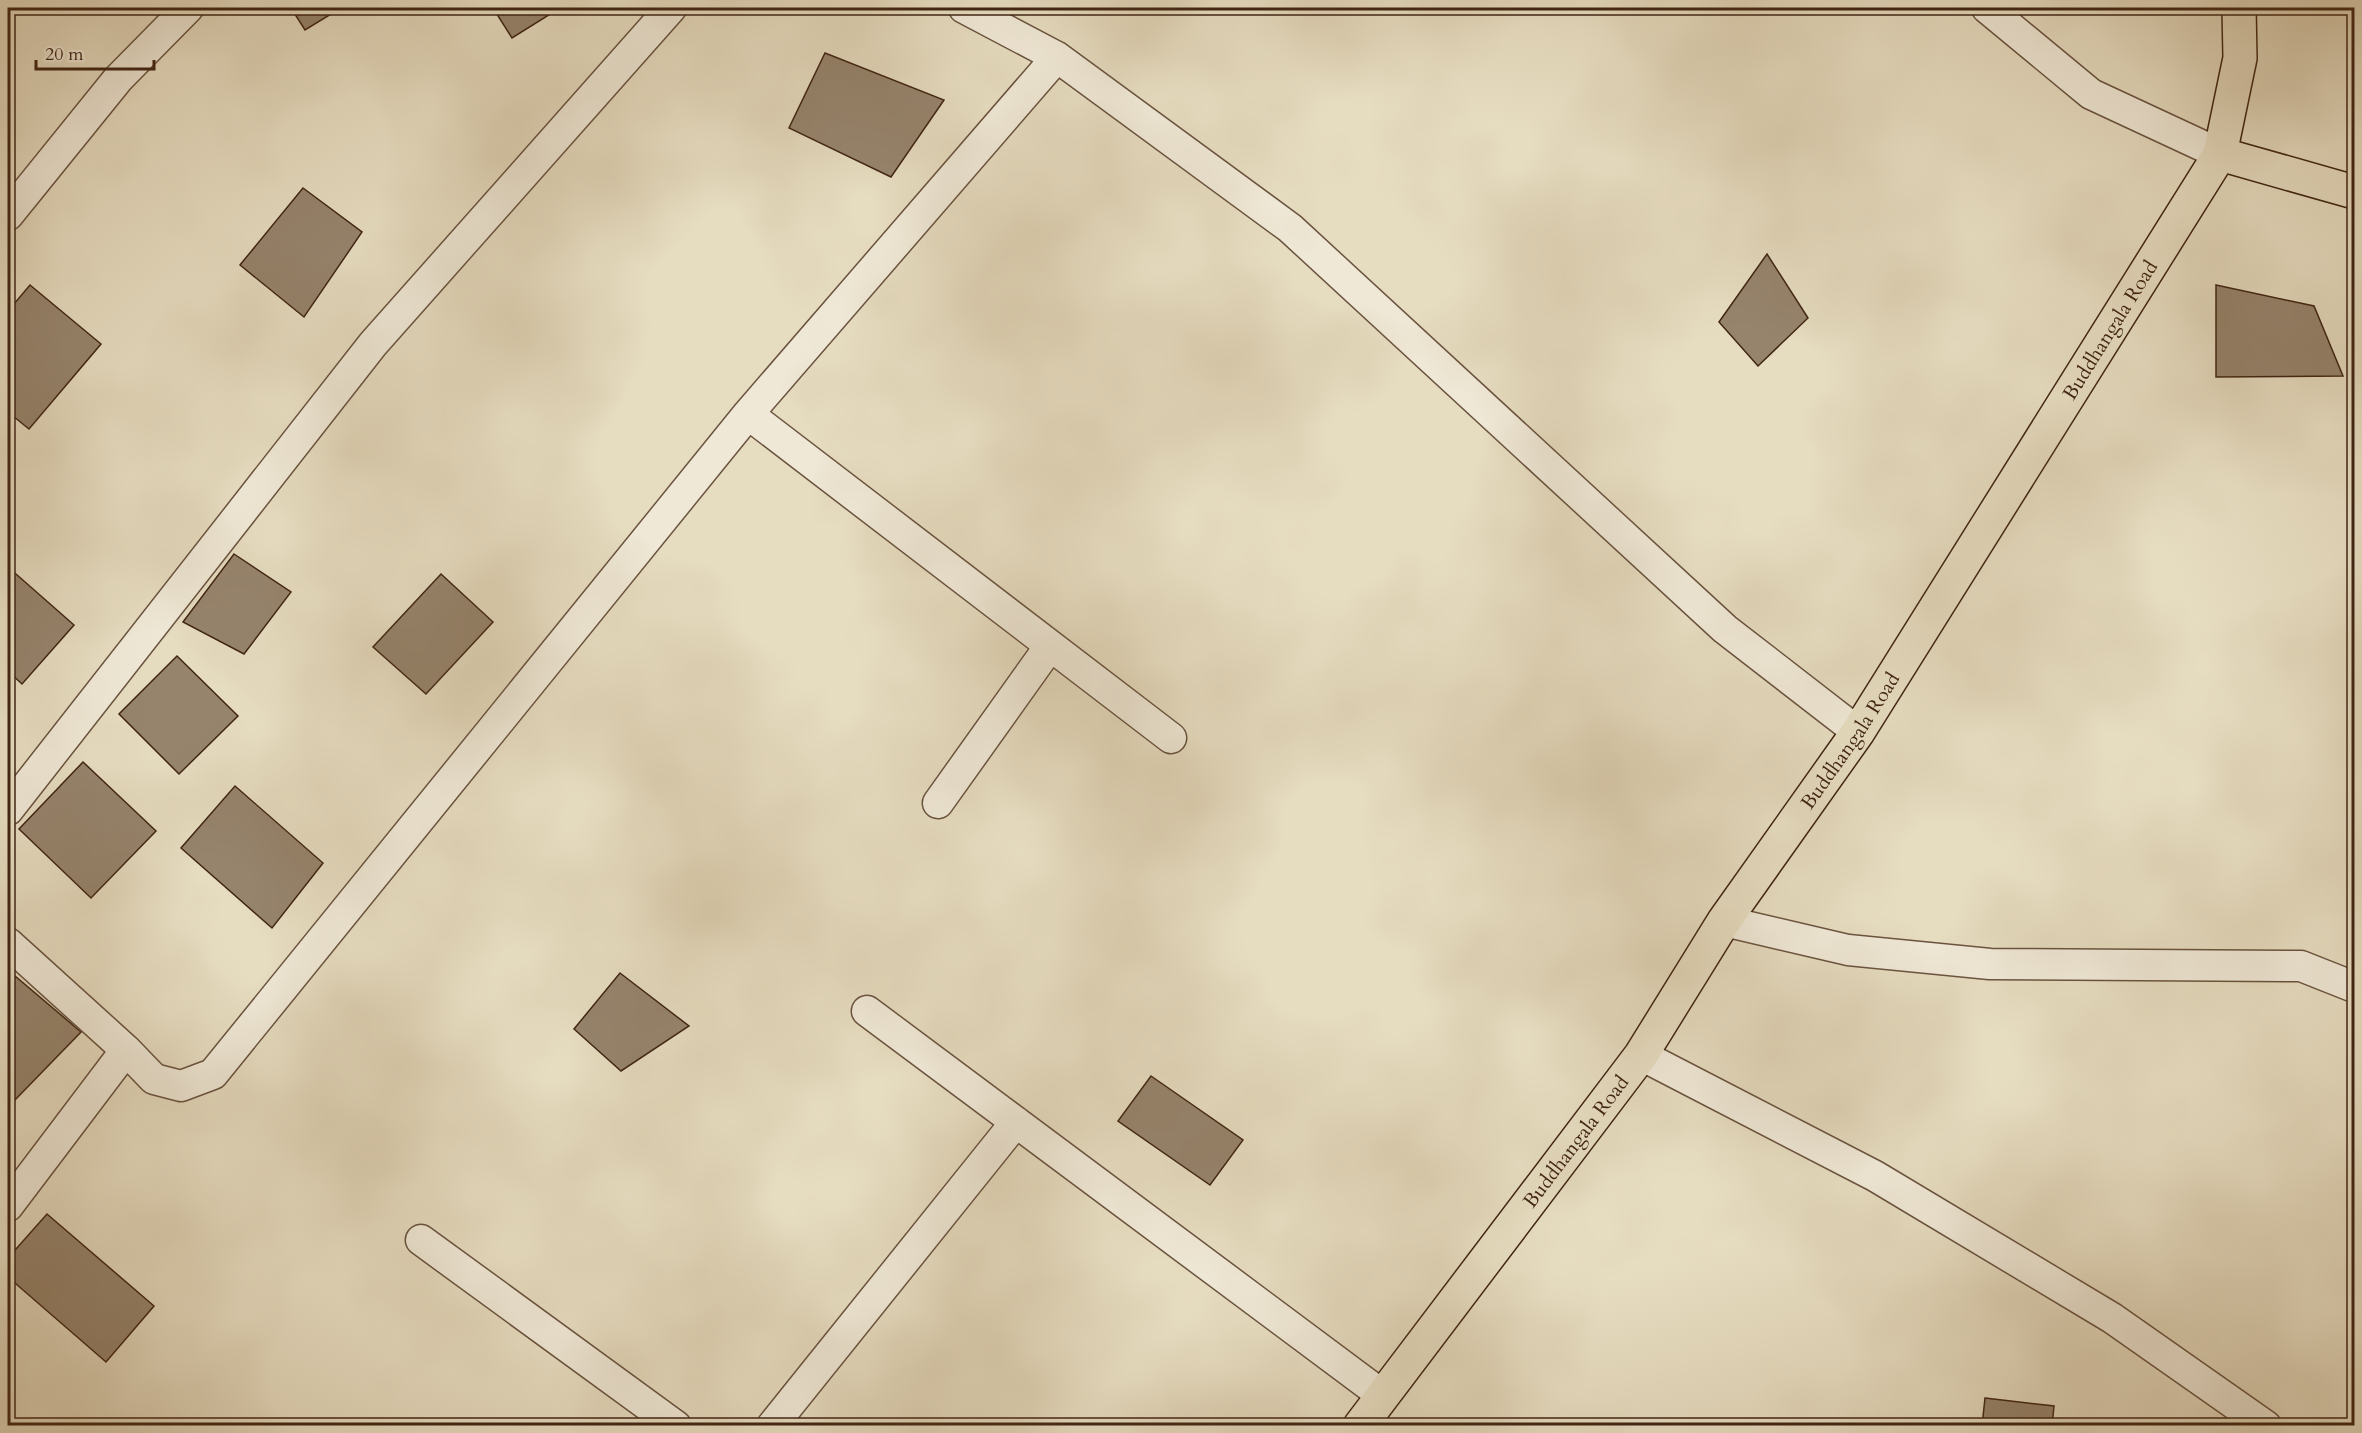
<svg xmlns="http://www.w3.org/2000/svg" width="2362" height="1433" font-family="Cardo,serif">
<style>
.building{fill:#96846d;stroke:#402514;stroke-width:1.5}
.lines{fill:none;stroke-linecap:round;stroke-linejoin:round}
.minor-casing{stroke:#6a533f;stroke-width:33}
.primary-casing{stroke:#402514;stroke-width:36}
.minor{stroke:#efe8d6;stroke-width:30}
.primary{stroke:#e6dcc0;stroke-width:33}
.labels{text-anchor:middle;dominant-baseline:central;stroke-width:4.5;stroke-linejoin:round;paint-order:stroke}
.street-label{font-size:20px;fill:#402514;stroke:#efe8d6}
</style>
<rect width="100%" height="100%" fill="#e6dcc0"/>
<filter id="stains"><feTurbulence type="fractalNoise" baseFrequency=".00333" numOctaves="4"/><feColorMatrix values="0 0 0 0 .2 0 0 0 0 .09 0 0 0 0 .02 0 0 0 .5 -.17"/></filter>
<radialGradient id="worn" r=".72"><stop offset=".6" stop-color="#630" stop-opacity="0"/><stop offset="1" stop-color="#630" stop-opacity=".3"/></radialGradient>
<path class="building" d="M291,8H341L305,30Z
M493,8H560L512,38Z
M825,53L944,100L891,177L789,128Z
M303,188L362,232L304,317L240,265Z
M1767,254L1808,318L1758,366L1719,322Z
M30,285L101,344L29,429L8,412V311Z
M2216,285L2314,306L2343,376L2216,377Z
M234,554L291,592L244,654L183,622Z
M8,567L74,625L22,684L8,671Z
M441,574L493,622L426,694L373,647Z
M177,656L238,716L179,774L119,714Z
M83,762L156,831L91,898L19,829Z
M235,786L323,863L272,928L181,848Z
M8,970L81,1032L14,1101L8,1096Z
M620,973L689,1026L621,1071L574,1029Z
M1151,1076L1243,1140L1210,1185L1118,1121Z
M47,1214L154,1306L106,1362L8,1277V1258Z
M1985,1398L2054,1406L2052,1426H1982Z"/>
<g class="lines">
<defs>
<path id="minor" d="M964,8L1057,57L1290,228L1725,629L1858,732
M1987,8L2091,94L2220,154
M8,215L118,79L188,8
M748,414L1171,738
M938,803L1050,646
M8,810L373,344L671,8
M1724,921L1848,950L1990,964L2301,966L2354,987
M8,943L126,1050L8,1206
M867,1011L1382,1395
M126,1050L154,1079L181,1086L213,1074L748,414L1057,57
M1641,1055L1875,1176L2112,1318L2266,1426
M421,1240L676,1426
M772,1426L1016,1122"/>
<g id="primary">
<path d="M2220,154L2354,192"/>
<path id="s1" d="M1360,1426L1641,1055L1724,921L1858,732L2220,154L2240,58L2239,8"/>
</g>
</defs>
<use href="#minor" class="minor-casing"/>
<use href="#primary" class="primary-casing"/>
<use href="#minor" class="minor"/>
<use href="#primary" class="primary"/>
</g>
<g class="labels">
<g class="street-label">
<text stroke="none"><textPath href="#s1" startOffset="1329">Buddhangala Road</textPath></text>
<text stroke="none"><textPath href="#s1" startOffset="843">Buddhangala Road</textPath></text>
<text stroke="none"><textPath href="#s1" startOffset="357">Buddhangala Road</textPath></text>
</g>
</g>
<rect width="2362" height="1433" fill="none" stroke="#e6dcc0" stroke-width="30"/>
<rect x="9" y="9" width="2344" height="1415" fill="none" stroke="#402514" stroke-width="3"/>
<rect x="15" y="15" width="2332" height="1403" fill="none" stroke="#402514" stroke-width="1.5"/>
<path d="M36 60v9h118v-9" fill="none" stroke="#402514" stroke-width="3"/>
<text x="45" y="60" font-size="18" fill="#402514" stroke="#efe8d6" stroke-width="4.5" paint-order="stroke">20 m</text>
<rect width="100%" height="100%" filter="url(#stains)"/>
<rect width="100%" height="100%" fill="url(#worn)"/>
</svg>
